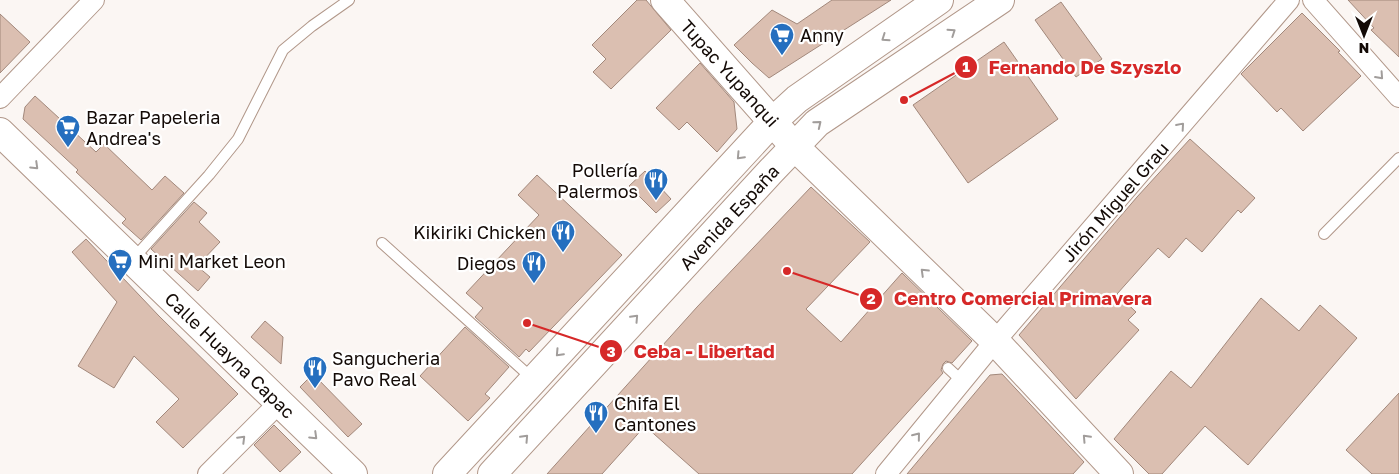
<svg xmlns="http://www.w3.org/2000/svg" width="1399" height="474" font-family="'Golos Text',sans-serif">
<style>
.building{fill:#dbbfb1;stroke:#a2887b}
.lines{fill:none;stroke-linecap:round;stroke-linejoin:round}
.lane-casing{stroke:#b19789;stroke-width:12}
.street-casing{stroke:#b19789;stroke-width:22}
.secondary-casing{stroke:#b19789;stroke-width:30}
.primary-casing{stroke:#b19789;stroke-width:30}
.lane{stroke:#fff;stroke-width:10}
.street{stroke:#fff;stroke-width:20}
.secondary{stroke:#fff;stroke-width:28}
.primary{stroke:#fff;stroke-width:28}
.oneway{stroke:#a19d9b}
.labels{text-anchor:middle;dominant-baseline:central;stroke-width:4.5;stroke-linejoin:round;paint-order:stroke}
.poi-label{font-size:18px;fill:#130a06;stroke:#fff;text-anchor:start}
.street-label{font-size:18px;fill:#130a06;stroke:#fff}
.leader{fill:none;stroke:#d62828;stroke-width:2}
.callout-dot{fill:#d62828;stroke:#fff;stroke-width:2}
.mark-label{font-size:15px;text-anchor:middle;font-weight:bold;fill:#fff}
.callout-label{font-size:19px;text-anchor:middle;font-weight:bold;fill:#d62828;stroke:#fff;stroke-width:4.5;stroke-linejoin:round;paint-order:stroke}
</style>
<rect width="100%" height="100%" fill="#fbf6f3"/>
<path class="building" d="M637,0H646L671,30L611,89L593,72L606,59L592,45Z
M832,0H891L769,78L752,63L734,45L772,10L797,24Z
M1348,0H1399V57L1371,30L1374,28Z
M1061,2L1102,59L1076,77L1035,20Z
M1302,13L1340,51L1338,52L1361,76L1303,131L1281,108L1277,112L1241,74Z
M0,14L30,42L0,73Z
M1004,42L1058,119L968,183L913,105Z
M700,63L734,102L737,129L717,152L687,122L679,130L656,108Z
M35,96L96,152L104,144L152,190L165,176L184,193L141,240L122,223L126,219L76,172L78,170L23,119L25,107Z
M1190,139L1255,198L1241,213L1238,210L1202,252L1186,238L1169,258L1158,248L1117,294L1136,312L1128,320L1139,330L1076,399L1019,335L1137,197Z
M645,171L671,199L656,213L629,186Z
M537,175L622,255L529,352L526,349L519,357L475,317L483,308L466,293L539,215L518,195Z
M811,187L870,242L806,309L841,342L902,273L972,341L952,363L946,361L943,364L941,370L943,373L852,474H699L645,426L602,474H547L697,307Z
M194,202L207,213L199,222L220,242L197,266L210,277L198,291L151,249Z
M86,239L159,316L238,394L183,448L156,422L179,399L134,356L114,388L78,366L117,302L72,252Z
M1261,298L1299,331L1320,305L1357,338L1248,465L1205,426L1162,474H1149L1114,439L1171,371L1191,388Z
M265,321L283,337L281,364L251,337Z
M465,327L509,367L485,394L490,398L468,421L420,376Z
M313,374L362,424L348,437L300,387Z
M1002,374L1084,462L1073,474H907L990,375Z
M1399,393V474H1372L1346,450Z
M274,425L301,452L280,472L254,445Z"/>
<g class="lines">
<defs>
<path id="lane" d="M1324,234L1399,158
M382,243L534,380
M133,259L209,175L238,139L283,50L312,26L349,0
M948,368L962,381"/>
<path id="street" d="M1313,0L1399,97
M0,98L94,0
M208,474L279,403
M886,474L995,341L1289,0"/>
<path id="secondary" d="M665,0L794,146L995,341L1119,474
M0,132L353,474"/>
<path id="primary" d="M447,474L773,121L797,99L939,0
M492,474L771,171L817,123L1000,0"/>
</defs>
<use href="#lane" class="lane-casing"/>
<use href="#street" class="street-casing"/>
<use href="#secondary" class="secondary-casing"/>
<use href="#primary" class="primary-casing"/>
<use href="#lane" class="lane"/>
<use href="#street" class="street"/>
<use href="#secondary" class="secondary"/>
<use href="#primary" class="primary"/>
</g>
<defs><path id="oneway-chevron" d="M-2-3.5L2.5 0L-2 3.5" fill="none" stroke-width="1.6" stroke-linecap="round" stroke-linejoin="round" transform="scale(1.25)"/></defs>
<g class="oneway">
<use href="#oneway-chevron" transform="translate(952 32) rotate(-34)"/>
<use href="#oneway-chevron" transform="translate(885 38) rotate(145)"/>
<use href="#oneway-chevron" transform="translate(1380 76) rotate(48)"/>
<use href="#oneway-chevron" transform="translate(818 124) rotate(-39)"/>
<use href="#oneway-chevron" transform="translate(1181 126) rotate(-49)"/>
<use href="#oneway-chevron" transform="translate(740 156) rotate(133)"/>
<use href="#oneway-chevron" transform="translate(35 166) rotate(44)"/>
<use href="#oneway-chevron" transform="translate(924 272) rotate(-136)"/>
<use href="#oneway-chevron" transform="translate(635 318) rotate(-47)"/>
<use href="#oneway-chevron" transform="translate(559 353) rotate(133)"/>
<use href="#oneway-chevron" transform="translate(314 436) rotate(44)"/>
<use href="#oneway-chevron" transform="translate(917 436) rotate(-51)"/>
<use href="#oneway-chevron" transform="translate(525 438) rotate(-47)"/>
<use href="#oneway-chevron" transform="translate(1086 438) rotate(-133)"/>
<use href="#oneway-chevron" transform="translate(242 439) rotate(-45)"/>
</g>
<defs>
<symbol id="supermarket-pin" viewBox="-11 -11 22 30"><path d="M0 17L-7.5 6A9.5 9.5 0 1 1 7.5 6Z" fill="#256fbf" stroke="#fff"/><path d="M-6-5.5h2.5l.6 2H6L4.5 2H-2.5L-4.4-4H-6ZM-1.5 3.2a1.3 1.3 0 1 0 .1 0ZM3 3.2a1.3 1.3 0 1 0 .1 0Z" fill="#fff"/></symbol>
<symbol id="restaurant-pin" viewBox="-11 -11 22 30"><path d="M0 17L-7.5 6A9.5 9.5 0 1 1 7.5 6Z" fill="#256fbf" stroke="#fff"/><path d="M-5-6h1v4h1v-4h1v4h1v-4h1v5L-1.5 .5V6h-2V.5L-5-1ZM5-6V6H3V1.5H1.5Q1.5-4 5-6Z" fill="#fff"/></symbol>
</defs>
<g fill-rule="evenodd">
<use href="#supermarket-pin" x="768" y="21" width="28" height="38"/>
<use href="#supermarket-pin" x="54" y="113" width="28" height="38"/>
<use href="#restaurant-pin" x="642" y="166" width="28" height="38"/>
<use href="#restaurant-pin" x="549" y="218" width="28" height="38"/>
<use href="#supermarket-pin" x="106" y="247" width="28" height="38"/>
<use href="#restaurant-pin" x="520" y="249" width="28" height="38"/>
<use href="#restaurant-pin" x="301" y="354" width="28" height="38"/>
<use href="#restaurant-pin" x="582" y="399" width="28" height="38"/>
</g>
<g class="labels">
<g class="poi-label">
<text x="800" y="35">Anny</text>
<text x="86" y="117">Bazar Papeleria<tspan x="86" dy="21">Andrea's</tspan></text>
<text x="638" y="170" text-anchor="end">Pollería<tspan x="638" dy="21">Palermos</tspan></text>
<text x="546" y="232" text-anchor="end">Kikiriki Chicken</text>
<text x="138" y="261">Mini Market Leon</text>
<text x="516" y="263" text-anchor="end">Diegos</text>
<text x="332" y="358">Sangucheria<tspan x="332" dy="21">Pavo Real</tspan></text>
<text x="614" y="403">Chifa El<tspan x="614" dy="21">Cantones</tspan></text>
</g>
<g class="street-label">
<text transform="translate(730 73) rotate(48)">Tupac Yupanqui</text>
<text transform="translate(1115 202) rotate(-49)">Jirón Miguel Grau</text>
<text transform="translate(729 217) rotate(-47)">Avenida España</text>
<text transform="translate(230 355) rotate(44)">Calle Huayna Capac</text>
</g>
</g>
<path class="leader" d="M904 100L966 67M787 271L871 299M527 323L611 351"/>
<g class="callout-dot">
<circle cx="904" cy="100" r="5"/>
<circle cx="787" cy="271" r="5"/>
<circle cx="527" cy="323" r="5"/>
<circle cx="966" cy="67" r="12"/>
<circle cx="871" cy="299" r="12"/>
<circle cx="611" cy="351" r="12"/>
</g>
<g class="mark-label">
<text x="966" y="72">1</text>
<text x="871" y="304">2</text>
<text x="611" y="357">3</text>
</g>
<g class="callout-label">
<text x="1085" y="74">Fernando De Szyszlo</text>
<text x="1023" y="305">Centro Comercial Primavera</text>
<text x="704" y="358">Ceba - Libertad</text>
</g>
<g transform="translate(1364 35) rotate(180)" stroke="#ffffff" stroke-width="4" paint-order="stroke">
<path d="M0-4L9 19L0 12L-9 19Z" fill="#130a06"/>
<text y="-8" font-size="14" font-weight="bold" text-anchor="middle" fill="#130a06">N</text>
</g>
</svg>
